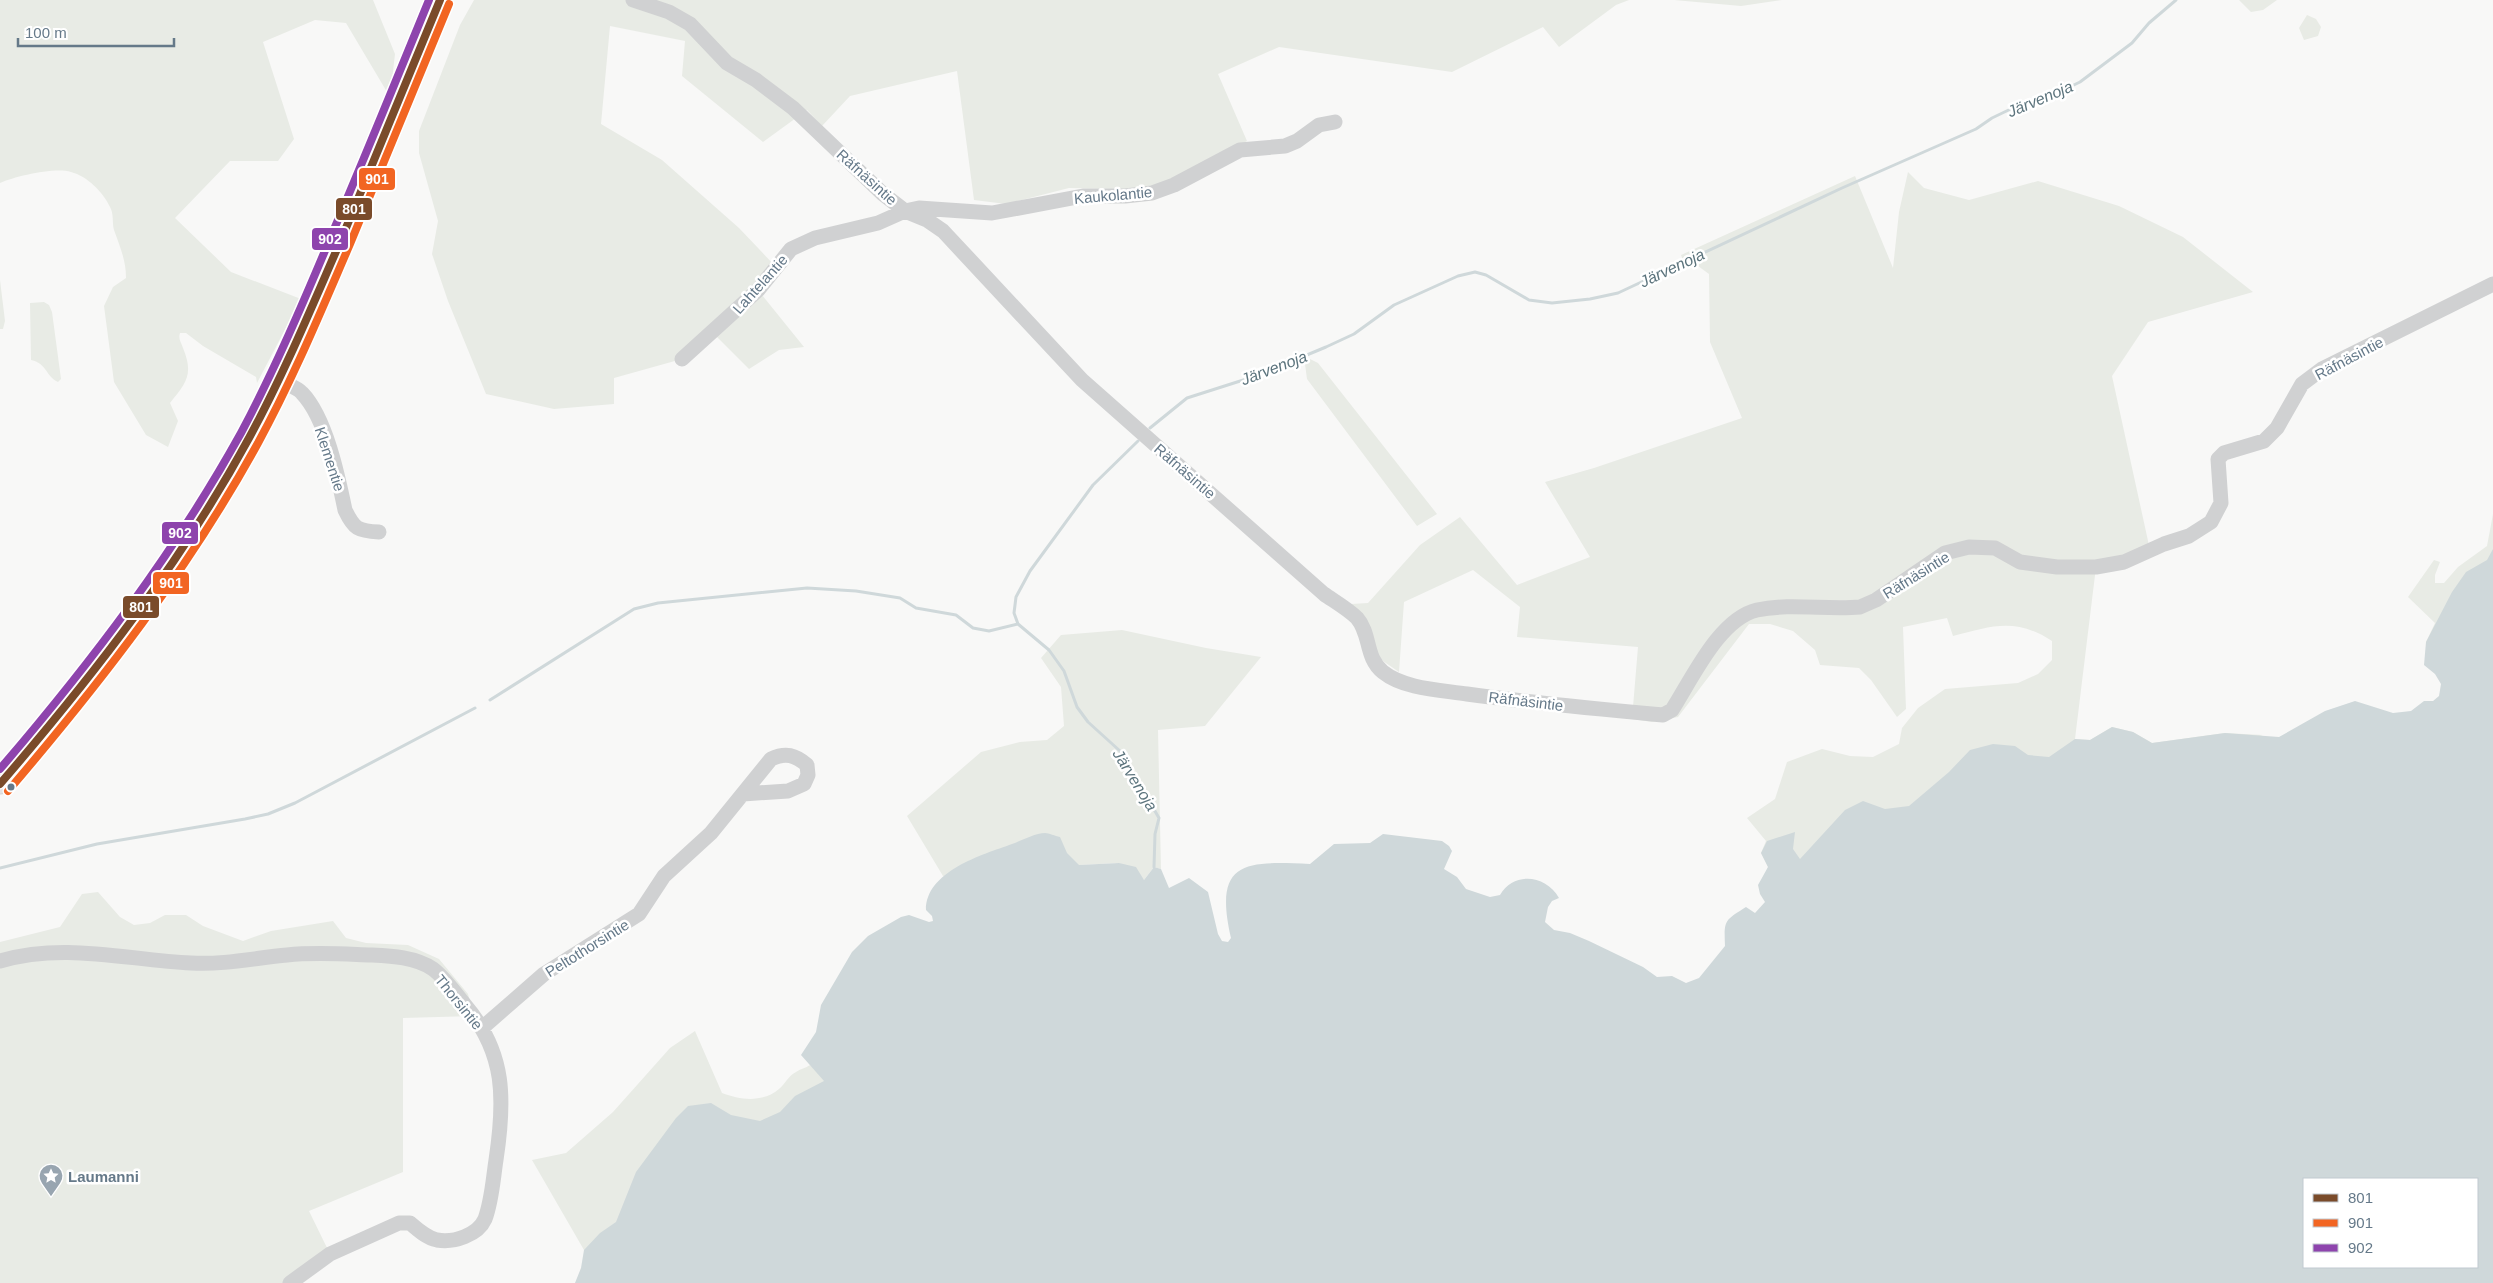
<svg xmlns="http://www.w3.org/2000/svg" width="2493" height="1283" font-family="Arial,sans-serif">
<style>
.green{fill:#e8ebe5}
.water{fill:#cfd8da;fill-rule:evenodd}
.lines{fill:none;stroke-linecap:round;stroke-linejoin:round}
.stream{stroke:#cfd8da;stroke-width:3}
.major-casing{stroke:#d5d6d6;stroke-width:21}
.minor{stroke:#d0d1d2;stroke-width:15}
.major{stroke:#e3e3e3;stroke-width:19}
.bus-1-casing{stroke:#fff;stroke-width:11}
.bus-2-casing{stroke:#fff;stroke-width:11}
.bus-3-casing{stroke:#fff;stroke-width:11}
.bus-1{stroke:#7a4b2a;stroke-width:8}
.bus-2{stroke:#f26522;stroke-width:8}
.bus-3{stroke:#8e44ad;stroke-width:8}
.bus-dot{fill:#657989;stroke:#fff;stroke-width:2}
.labels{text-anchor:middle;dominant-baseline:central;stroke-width:5;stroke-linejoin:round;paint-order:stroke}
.street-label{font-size:15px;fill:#657989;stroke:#fff}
.poi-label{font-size:15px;font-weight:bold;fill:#657989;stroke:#fff;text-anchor:start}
.water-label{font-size:16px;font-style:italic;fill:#5c747d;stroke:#fff}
.line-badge{stroke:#fff;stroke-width:2}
.badge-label{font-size:14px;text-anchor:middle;font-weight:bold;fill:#fff}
</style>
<rect width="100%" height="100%" fill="#f8f8f7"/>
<path class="green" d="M0,0H373L395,54L390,97L346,23L315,20L263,42L294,139L278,161H230L175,218L231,272L301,299L257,383L256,377L203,346L186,333H180C178,339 181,342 183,348C194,375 186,383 170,403L178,421L168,447L146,435L114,382L104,306L113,287L126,278C126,260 120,247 114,230C112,223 114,214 110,207C103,192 87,176 71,172C55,167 16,176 0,183Z
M474,0H1629L1616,5L1559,47L1543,27L1452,72L1279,47L1218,74L1247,141L1192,173L1161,185L1132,189L1069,188L1006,204L974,200L957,71L850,96L822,126L807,110L763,142L682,76L685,41L610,26L601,124L662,160L739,228L776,267L758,290L804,347L779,350L749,369L712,332L682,359L614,378V404L554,409L486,394L448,301L432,254L438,221L419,153V131L460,25Z
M1674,0H1782L1741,6Z
M2239,0H2277L2263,10L2251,12Z
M2307,15L2316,19L2321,27L2318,36L2304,40L2299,28Z
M1908,172L1924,188L1969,200L2038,181L2119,206L2183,237L2253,292L2148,322L2112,376L2150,550L2096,567L2075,739L2090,740L2112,727L2133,732L2152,743L2225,733L2263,735L1764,877L1768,867L1761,853L1766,841L1747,818L1775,799L1787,762L1822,749L1850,756L1873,757L1899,744L1902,728L1918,708L1945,689L2018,683L2038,674L2052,660V641C2015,617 1992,626 1953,636L1947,618L1903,627L1906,709L1897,717L1871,680L1859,668L1820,665L1815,650L1793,631L1770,624H1749L1678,717L1652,722L1632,719L1638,647L1517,637L1520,607L1473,570L1404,602L1399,672L1380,659L1351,604L1368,603L1420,545L1460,517L1517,585L1590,557L1545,482L1594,468L1742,418L1710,342L1709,274L1698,266H1685L1681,255L1855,176L1893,268L1899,212Z
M0,280L5,321L3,329H0Z
M44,302L49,305L52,312L61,379L58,382C45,376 48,364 31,360L30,303Z
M1310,359L1318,363L1437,514L1417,526L1307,379L1305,364Z
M2493,514V627L2426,642L2435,623L2408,597L2434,560L2440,562L2435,575V583H2444L2458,567L2487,546Z
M1122,630L1206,648L1261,657L1205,726L1158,730L1161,869L1154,867L1144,880L1119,863L1079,865L966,883L943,876L907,816L981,752L1020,742L1047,740L1064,726L1061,687L1041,658L1061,635Z
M98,892L120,917L134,925L150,923L165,915H186L203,926L243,941L271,931L333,921L346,938L366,943L408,945L439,959L468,994L474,1016L403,1018V1172L309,1211L330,1254L290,1283H0V942L60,927L82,894Z
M695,1031L722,1093C740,1100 763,1103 779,1089C785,1084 789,1075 796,1072C800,1069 806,1068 810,1065L846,1096L611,1283L584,1250L532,1160L566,1153L613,1112L670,1048Z"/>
<path class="water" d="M2493,549V1283H575L581,1268L584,1250L600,1233L616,1222L636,1172L676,1118L688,1106L711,1103L731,1115L760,1121L780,1112L795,1096L824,1081L801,1055L816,1032L821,1005L852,952L868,936L901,917L909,915L929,922L933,921L932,916L926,910C926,871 982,855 1012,844C1021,841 1035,833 1045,833C1049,833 1055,836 1060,837L1067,853L1079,865L1119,863L1136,867L1144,880L1154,867L1161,869L1169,888L1189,878L1208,892L1218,934L1222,941L1228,942L1231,938C1213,860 1245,861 1310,864L1334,844L1370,843L1383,834L1442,841L1449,846L1452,851L1444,869L1457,877L1466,889L1490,897L1500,895C1514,871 1546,875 1559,898L1552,901L1548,907L1545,922L1554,930L1570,933L1589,941L1643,967L1657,977L1672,976L1686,983L1699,978L1725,946C1724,920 1724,921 1746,907L1755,913L1765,902L1760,894L1758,885L1768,867L1761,853L1767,841L1795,832L1793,849L1800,859L1845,810L1863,801L1885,809L1909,806L1949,772L1970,750L1993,744L2015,746L2028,755L2049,757L2075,739L2090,740L2112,727L2133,732L2152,743L2225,733L2279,737L2325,711L2355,701L2393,713L2411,711L2424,701H2433L2439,696L2441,684L2435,674L2424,665L2426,642L2452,592L2466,572L2487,560ZM2304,1179H2477V1267H2304Z"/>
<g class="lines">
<path class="stream" d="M1150,428L1187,398L1259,375L1326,347L1354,334L1394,305L1458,276L1475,272L1486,275L1529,300L1552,303L1590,299L1618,293L1842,188L1976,129L1992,118L2019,105L2051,96L2080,82L2132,43L2149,23L2176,0
M1138,441L1093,485L1030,571L1016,597L1014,613L1018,624L1049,650L1064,671L1077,707L1088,722L1120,751L1159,818L1155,834L1154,867
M490,700L634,609L658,603L807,588L856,591L900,598L916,608L956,615L973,628L989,631L1018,624
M0,868L97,844L245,819L268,814L295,803L475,708"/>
<defs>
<path id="major" d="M0,784C94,677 181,563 249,438C286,370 316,298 346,227C378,151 409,76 440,0"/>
</defs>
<use href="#major" class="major-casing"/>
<path class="minor" d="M633,0L669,12L690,24L727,63L756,80L793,108L883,194L905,211L927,220L943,231L1082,380L1324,594C1334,601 1348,609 1357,618C1371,634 1365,658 1383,672C1404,689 1441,690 1467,694C1532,703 1598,709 1663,715L1672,710C1692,679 1719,619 1757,610C1790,603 1827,610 1860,607L1876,600L1945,553L1969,547L1995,548L2020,562L2057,567H2096L2124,562L2164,544L2189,536L2211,522L2221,503L2218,459L2224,453L2264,441L2277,428L2302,384L2322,369L2493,284
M682,359L758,290L791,249L815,238L878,223L905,211L919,208L992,213L1083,196H1125L1152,193L1174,185L1240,150L1285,146L1297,141L1319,125L1335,122
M278,380C285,384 297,387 302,393C326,418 338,476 345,510C354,529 358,531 379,532
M0,961C64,942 127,960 191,963C223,965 255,958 287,955C315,952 343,954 371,955C391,956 415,957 433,969C445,978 455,993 465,1005C506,1053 505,1100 496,1160C493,1179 492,1200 485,1219C478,1235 454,1243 437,1240C427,1238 418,1230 410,1223H399L330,1254L290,1283
M482,1028L544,974L639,914L664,876L711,833L771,759C786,752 795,755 807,765L808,775L804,784L788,791L743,794"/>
<use href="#major" class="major"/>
<defs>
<path id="bus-1" d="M0,784C93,676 181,563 249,438C284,374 312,306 341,240C374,160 407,80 440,0"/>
<path id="bus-2" d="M8,791C101,682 189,569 258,443C293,379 321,311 350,244C383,164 416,84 449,4"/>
<path id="bus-3" d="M0,769C90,664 174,554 241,433C275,369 304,301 332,234C365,157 397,78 429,0"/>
</defs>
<use href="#bus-1" class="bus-1-casing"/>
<use href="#bus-2" class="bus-2-casing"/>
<use href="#bus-3" class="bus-3-casing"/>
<use href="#bus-1" class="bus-1"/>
<use href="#bus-2" class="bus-2"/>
<use href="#bus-3" class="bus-3"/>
</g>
<defs>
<symbol id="sight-pin" viewBox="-11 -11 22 30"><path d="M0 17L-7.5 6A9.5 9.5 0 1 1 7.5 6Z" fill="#98a5b0" stroke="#fff"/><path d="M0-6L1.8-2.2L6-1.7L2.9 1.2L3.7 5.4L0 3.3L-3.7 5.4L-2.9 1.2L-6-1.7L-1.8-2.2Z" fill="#fff"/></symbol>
</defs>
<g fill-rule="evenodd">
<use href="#sight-pin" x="37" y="1162" width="28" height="38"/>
</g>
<circle class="bus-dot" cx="11" cy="787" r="4.5"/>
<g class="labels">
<g class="street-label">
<text transform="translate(867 177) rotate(42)">Räfnäsintie</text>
<text transform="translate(1113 195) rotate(-5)">Kaukolantie</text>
<text transform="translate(760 284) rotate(-48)">Lahtelantie</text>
<text transform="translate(2349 358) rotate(-28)">Räfnäsintie</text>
<text transform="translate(330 459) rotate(72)">Klementie</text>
<text transform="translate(1185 471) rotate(41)">Räfnäsintie</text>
<text transform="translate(1916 575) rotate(-32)">Räfnäsintie</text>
<text transform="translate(1526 701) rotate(7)">Räfnäsintie</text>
<text transform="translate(587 948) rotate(-32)">Peltothorsintie</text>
<text transform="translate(459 1002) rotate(51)">Thorsintie</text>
</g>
<g class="poi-label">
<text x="68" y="1176">Laumanni</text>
</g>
<g class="water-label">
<text transform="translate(2040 99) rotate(-23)">Järvenoja</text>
<text transform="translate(1672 268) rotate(-25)">Järvenoja</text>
<text transform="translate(1274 368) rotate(-21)">Järvenoja</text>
<text transform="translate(1135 780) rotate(58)">Järvenoja</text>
</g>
</g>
<g class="line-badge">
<rect x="358" y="167" width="38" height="24" rx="5" fill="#f26522"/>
<rect x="335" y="197" width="38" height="24" rx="5" fill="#7a4b2a"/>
<rect x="311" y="227" width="38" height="24" rx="5" fill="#8e44ad"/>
<rect x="161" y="521" width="38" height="24" rx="5" fill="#8e44ad"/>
<rect x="152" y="571" width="38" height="24" rx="5" fill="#f26522"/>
<rect x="122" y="595" width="38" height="24" rx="5" fill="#7a4b2a"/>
</g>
<g class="badge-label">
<text x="377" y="184">901</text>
<text x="354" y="214">801</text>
<text x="330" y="244">902</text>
<text x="180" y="538">902</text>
<text x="171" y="588">901</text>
<text x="141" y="612">801</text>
</g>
<rect x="2303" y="1178" width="175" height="90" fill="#ffffff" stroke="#c1c9d0"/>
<rect x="2313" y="1194" width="25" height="8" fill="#7a4b2a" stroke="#c1c9d0"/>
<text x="2348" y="1203" font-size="15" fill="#657989">801</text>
<rect x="2313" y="1219" width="25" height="8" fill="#f26522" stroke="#c1c9d0"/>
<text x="2348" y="1228" font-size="15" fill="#657989">901</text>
<rect x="2313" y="1244" width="25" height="8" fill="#8e44ad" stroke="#c1c9d0"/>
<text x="2348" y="1253" font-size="15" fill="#657989">902</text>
<path d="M18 38v8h156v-8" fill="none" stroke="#657989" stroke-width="2.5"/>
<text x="25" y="38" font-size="15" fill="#657989" stroke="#ffffff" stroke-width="4" paint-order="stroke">100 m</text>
</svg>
